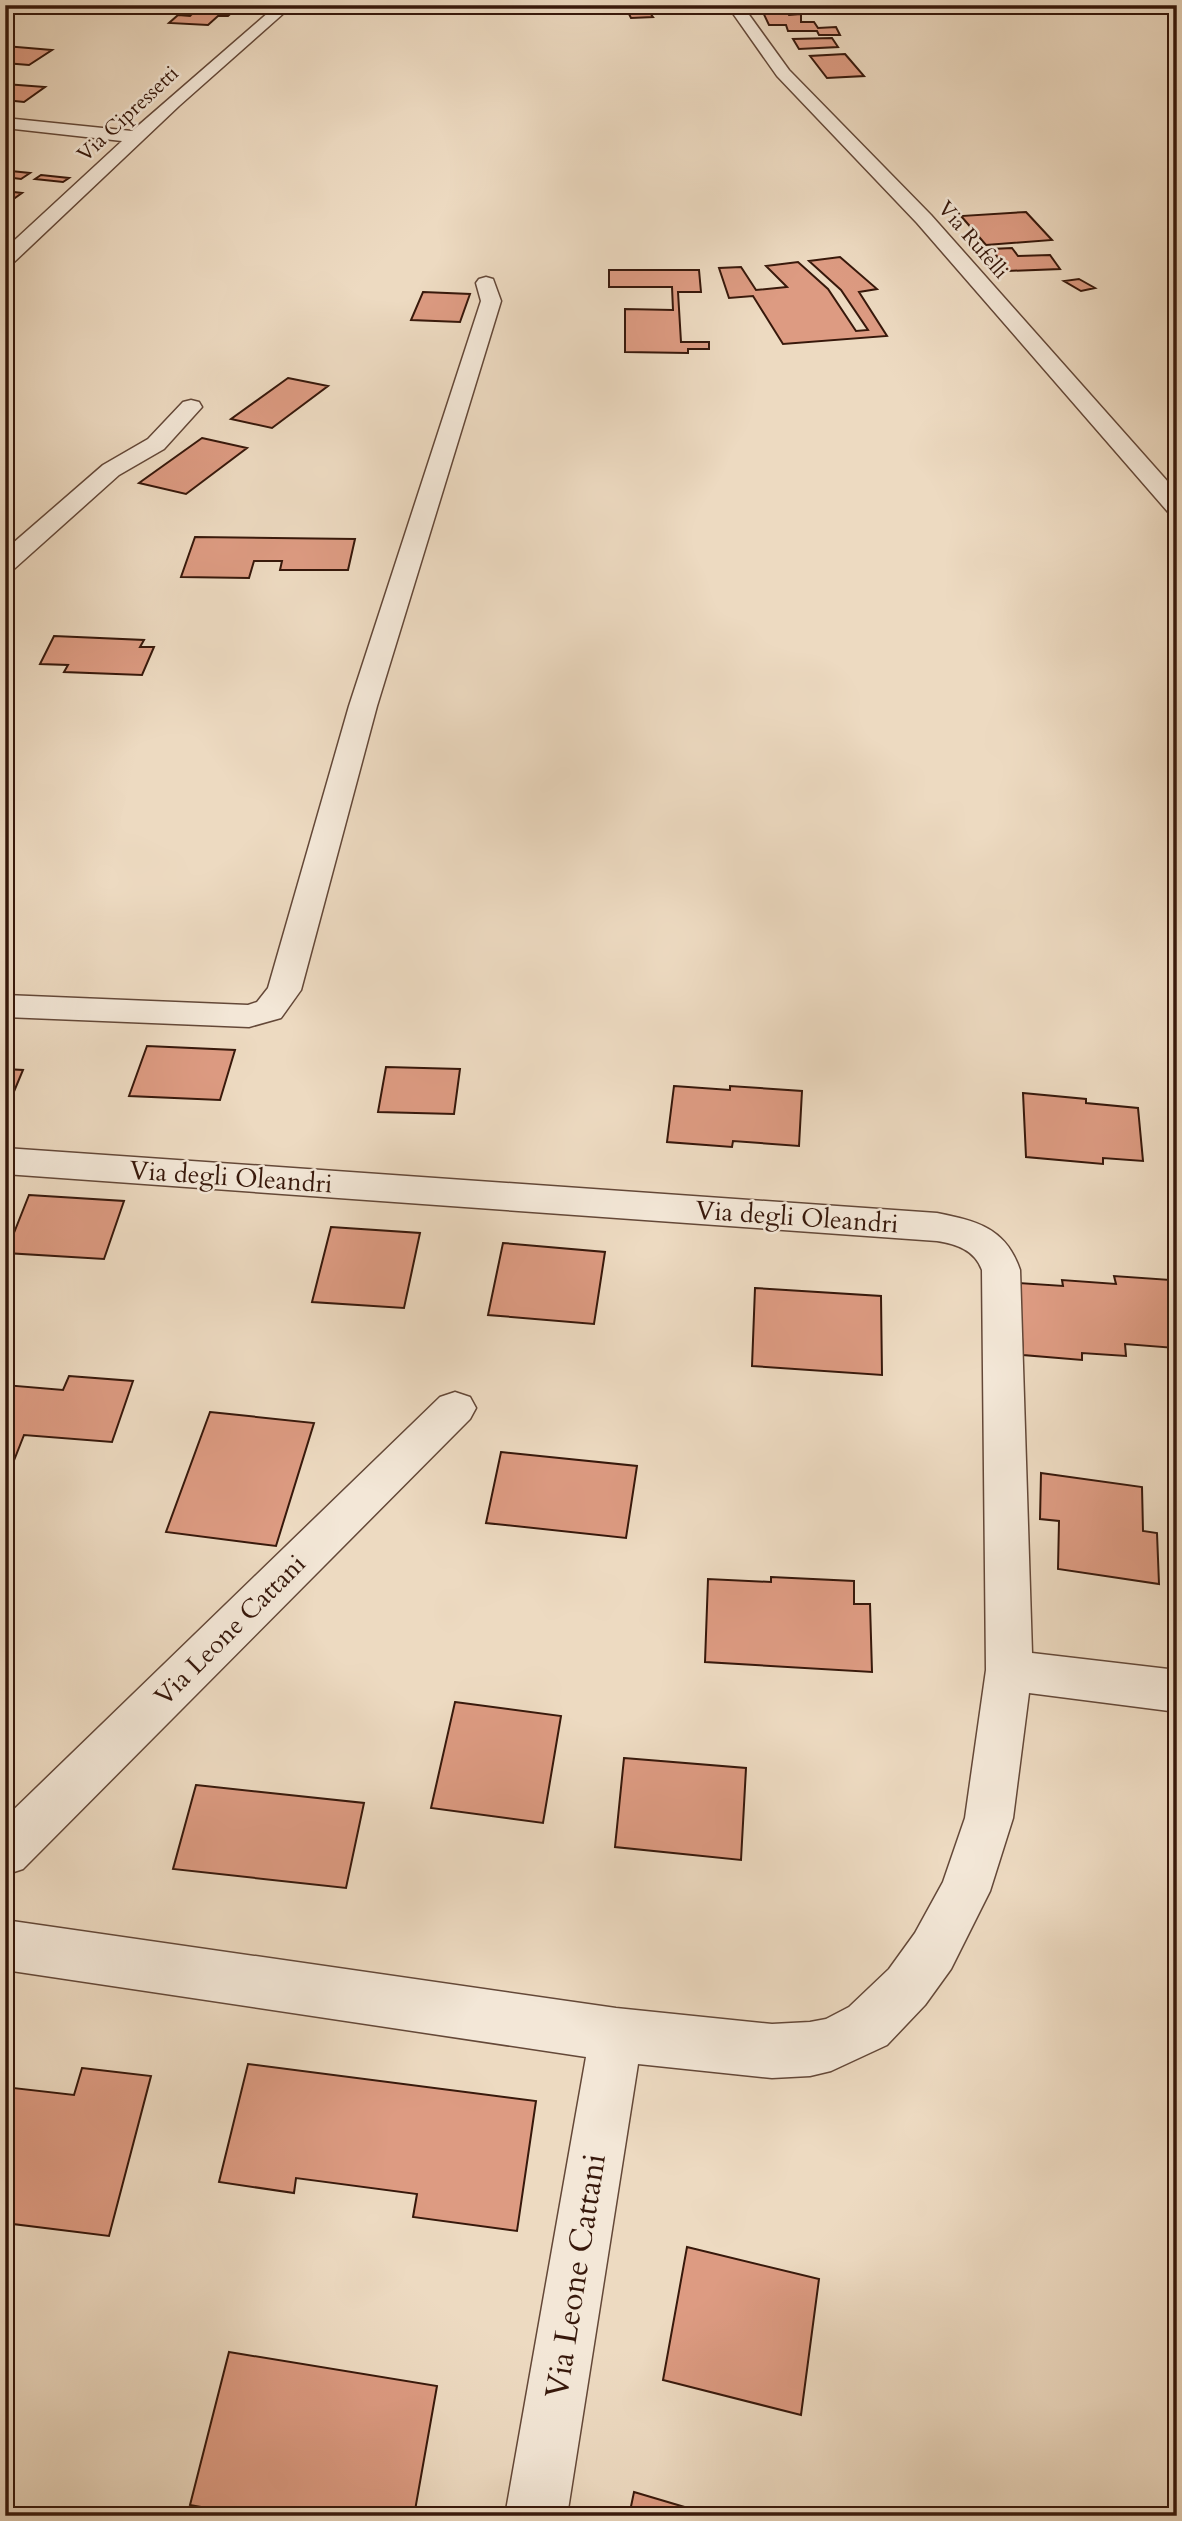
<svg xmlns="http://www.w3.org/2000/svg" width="1182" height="2521" font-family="Cardo,serif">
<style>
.building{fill:#dd9b82;stroke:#37180b;stroke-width:2}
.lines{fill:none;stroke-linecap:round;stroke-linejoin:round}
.minor-casing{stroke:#644838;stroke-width:3}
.minor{fill:#f3e7d7;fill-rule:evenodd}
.labels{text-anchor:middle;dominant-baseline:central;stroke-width:5;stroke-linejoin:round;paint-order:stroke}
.far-street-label{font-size:21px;fill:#37180b;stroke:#f3e7d7}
.street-label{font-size:26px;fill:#37180b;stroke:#f3e7d7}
.near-street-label{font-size:32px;fill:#37180b;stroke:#f3e7d7}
</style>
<rect width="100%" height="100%" fill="#eddac1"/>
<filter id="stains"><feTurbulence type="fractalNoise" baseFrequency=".00286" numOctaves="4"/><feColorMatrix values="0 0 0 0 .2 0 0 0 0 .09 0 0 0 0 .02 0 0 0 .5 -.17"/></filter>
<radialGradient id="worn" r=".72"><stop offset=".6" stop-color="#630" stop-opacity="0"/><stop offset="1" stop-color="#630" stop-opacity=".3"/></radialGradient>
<path class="building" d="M201,5H240L228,16H218L208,25L169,23L178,15L190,16Z
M616,5H653L678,9L672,13H650L653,17L631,18L627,10L619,11Z
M760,6H784L789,15L801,14V22H814L818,28L836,27L840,35H819L817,31H788L786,25H769Z
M832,38L838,47L799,49L793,39Z
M5,46L52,50L29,65L5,63Z
M845,54L864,76L827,78L810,56Z
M5,84L45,87L24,102L5,100Z
M11,171L30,173L21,179L5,177Z
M41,175L69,178L63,182L35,179Z
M5,191L22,193L5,205Z
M1026,212L1052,240L986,245L961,216Z
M1012,248L1018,256L1050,255L1060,269L1007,271L992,249Z
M840,257L877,289L859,292L887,336L783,344L753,296L729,298L719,268L741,267L756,290L787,287L766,266L798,262L828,289L856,331L868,330L841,290L809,261Z
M609,270H699L701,292H678L681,342H709V349H688V353L625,352V309L673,310L672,287H609Z
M1079,279L1095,288L1081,291L1064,281Z
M423,292L470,294L460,322L411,320Z
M288,378L328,386L272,428L231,419Z
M202,438L247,448L186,494L139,483Z
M195,537L355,539L348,570H280L282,561H254L249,578L181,577Z
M54,636L144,640L140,647H154L142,675L64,672L68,665L40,664Z
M147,1046L235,1050L220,1100L129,1096Z
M386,1067L460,1069L454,1114L378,1112Z
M5,1069L23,1070L5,1113Z
M674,1086L730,1090V1086L802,1091L799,1146L733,1141L732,1147L667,1142Z
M1023,1093L1086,1099V1103L1138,1108L1143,1161L1103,1158V1164L1026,1157Z
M29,1195L124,1201L104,1259L6,1253Z
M331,1227L420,1233L404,1308L312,1302Z
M503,1243L605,1252L594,1324L488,1315Z
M1169,1275L1177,1276L1175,1348L1125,1344L1126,1356L1082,1353V1360L1023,1355L1019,1283L1063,1286L1062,1280L1116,1284L1114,1276L1170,1280Z
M755,1288L881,1296L882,1375L752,1366Z
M69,1376L133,1381L112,1442L24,1435L13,1463L5,1462V1385L63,1390Z
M210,1412L314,1423L276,1546L166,1532Z
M501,1452L637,1466L626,1538L486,1523Z
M1041,1473L1142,1487L1143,1531L1157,1533L1159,1584L1058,1569L1059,1521L1040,1519Z
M771,1577L854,1581V1604H870L872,1672L705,1662L708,1579L771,1582Z
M455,1702L561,1716L543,1823L431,1808Z
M624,1758L746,1768L741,1860L615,1847Z
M196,1785L364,1803L346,1888L173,1869Z
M248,2064L536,2101L517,2231L413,2217L417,2194L296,2178L294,2193L219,2182Z
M82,2068L151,2076L109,2236L5,2223V2087L74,2095Z
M687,2247L819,2279L801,2415L663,2380Z
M229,2352L437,2386L414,2516H251L190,2505Z
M634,2492L715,2516H629Z"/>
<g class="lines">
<defs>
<path id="minor" d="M277,5H293L179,106L12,264L5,266V249L122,141L5,128V118L132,131Z
M727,5H742L789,70L931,215L1177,492V514L1168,512L917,223L777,76Z
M486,277L493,279L501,301L377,706L301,990L281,1018L249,1027L5,1017V995L248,1005L257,1002L268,988L349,706L481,301L476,283L479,279Z
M191,400L199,402L202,407L164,449L119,475L14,569L5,572V550L103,465L148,439L183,402Z
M5,1148L937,1213C977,1221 1006,1228 1020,1270L1032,1653L1177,1670V1712L1029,1693L1013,1818L990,1891L951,1969L925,2005L887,2045L831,2071L810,2076L772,2078L638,2064L567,2516H505L586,2057L5,1970V1920L616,2008L772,2024L810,2022L826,2019L849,2007L889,1969L915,1933L943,1882L965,1818L986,1670L982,1270C975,1250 956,1244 937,1241L5,1174Z
M455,1392L470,1397L476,1408L470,1419L23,1869L5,1875V1818L440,1397Z"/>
</defs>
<use href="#minor" class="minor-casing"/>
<use href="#minor" class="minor"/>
</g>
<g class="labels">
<g class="far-street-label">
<text transform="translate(128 114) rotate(-43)">Via Cipressetti</text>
<text transform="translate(973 240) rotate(49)">Via Rufelli</text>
</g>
<g class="street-label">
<text transform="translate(231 1177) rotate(4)">Via degli Oleandri</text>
<text transform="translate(797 1217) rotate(4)">Via degli Oleandri</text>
<text transform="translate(230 1630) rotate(-45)">Via Leone Cattani</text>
</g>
<g class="near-street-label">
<text transform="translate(576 2276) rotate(-81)">Via Leone Cattani</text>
</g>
</g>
<rect width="1182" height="2521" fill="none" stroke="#eddac1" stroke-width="28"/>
<rect x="7" y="7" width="1168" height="2507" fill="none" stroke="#37180b" stroke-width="3.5"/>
<rect x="14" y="14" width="1154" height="2493" fill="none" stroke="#37180b" stroke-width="2"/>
<rect width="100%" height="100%" filter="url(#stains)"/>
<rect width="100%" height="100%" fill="url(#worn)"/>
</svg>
